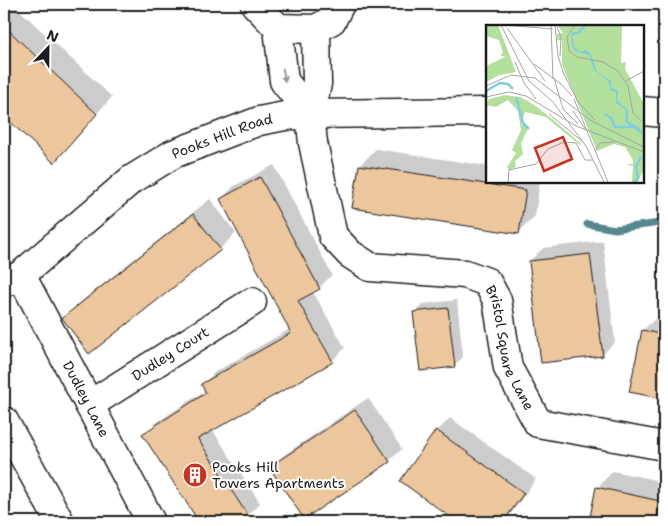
<svg xmlns="http://www.w3.org/2000/svg" width="668" height="526" font-family="'Shantell Sans',sans-serif">
<style>
.shadow{fill:#0003}
.lines{fill:none;stroke-linecap:round;stroke-linejoin:round}
.stream{stroke:#57878f;stroke-width:7}
.building{fill:#ecc69c;stroke:#1c1c1c}
.minor-casing{stroke:#1c1c1c;stroke-width:31}
.minor{stroke:#fff;stroke-width:28}
.oneway{fill:#999}
.labels{text-anchor:middle;dominant-baseline:central;stroke-width:4;stroke-linejoin:round;paint-order:stroke}
.street-label{font-size:14px;fill:#1c1c1c;stroke:#fff}
.poi-label{font-size:14px;fill:#1c1c1c;stroke:#fff;text-anchor:start}
.inset-river{fill:none;stroke:#7fcedb;stroke-width:2.5}
.inset-road{fill:none;stroke:#a4a4a4;stroke-width:1}
.view{fill:#c8321e;fill-opacity:0.15;stroke:#c8321e;stroke-width:2.5}
.inset-edge{fill:none;stroke:#1c1c1c;stroke-width:2.5}
</style>
<rect width="100%" height="100%" fill="#fff"/>
<filter id="ink" filterUnits="userSpaceOnUse"><feTurbulence type="fractalNoise" baseFrequency=".02" numOctaves="2"/><feDisplacementMap in="SourceGraphic" scale="10" xChannelSelector="R" yChannelSelector="G"/><feConvolveMatrix kernelMatrix="1 2 1 2 8 2 1 2 1" color-interpolation-filters="sRGB"/></filter>
<g filter="url(#ink)">
<path class="shadow" d="M4,4H13L112,97L54,161L4,114Z
M376,149L487,166V181H540L535,216L519,232L360,165Z
M274,165L332,275L319,288L313,292L345,348L332,361L212,429L260,503L247,516L237,522H201L144,435L157,422L206,390L202,385L215,372L290,329L221,199L234,186Z
M210,199L236,233L220,249L89,352L63,319L79,303Z
M603,241L615,342L602,355L530,261L543,248Z
M457,300L463,357L454,366L414,313L423,304Z
M656,318L664,319V398L630,391L643,330Z
M368,398L402,449L389,461L271,467L284,455Z
M450,418L536,479L505,522H459L401,481L437,431Z
M613,471L664,482V522H590L597,488Z"/>
<g class="lines">
<path class="stream" d="M587,224L615,229L660,223L664,225"/>
</g>
<path class="building" d="M4,26L97,114L54,163L4,116Z
M359,165L526,190L519,234L352,208Z
M260,177L320,289L298,301L333,362L198,439L252,522H199L142,434L206,393L201,384L291,333L220,199Z
M193,214L221,250L89,354L62,318Z
M590,254L603,356L541,363L529,261Z
M448,308L455,367L420,371L413,312Z
M642,330L664,335V399L629,392Z
M355,410L390,462L304,519L269,467Z
M436,430L524,493L503,522H457L400,481Z
M596,487L660,501L656,522H589Z"/>
<g class="lines">
<defs>
<g id="minor">
<path d="M255,4L278,28L316,29L332,20L340,4"/>
<path d="M278,28L284,81L310,114"/>
<path id="s1" d="M316,29L317,84L310,114L313,143L333,236L350,254L370,267L465,274L487,282L497,300L508,368L538,423L664,446"/>
<path d="M642,111L664,113"/>
<path id="s2" d="M21,275L151,522"/>
<path id="s3" d="M4,283L21,275L131,180L173,154L259,121L285,116L310,114L487,112"/>
<path id="s4" d="M89,405L252,302"/>
<path d="M4,421L60,522"/>
</g>
</defs>
<use href="#minor" class="minor-casing"/>
<use href="#minor" class="minor"/>
</g>
<defs><path id="oneway-solid" d="M-6-.8H1V-3.2L6.5 0L1 3.2V.8H-6Z" transform="scale(1.25)"/></defs>
<use class="oneway" href="#oneway-solid" transform="translate(284 75) rotate(79)"/>
</g>
<defs>
<symbol id="building-disc" viewBox="-11 -11 22 22"><circle r="9.5" fill="#c8321e" stroke="#fff"/><path d="M-4-6H4V6H1V3H-1V6H-4ZM-2.5-4.3h1.7v1.8h-1.7ZM.8-4.3h1.7v1.8H.8ZM-2.5-1h1.7V.8h-1.7ZM.8-1h1.7V.8H.8Z" fill="#fff"/></symbol>
</defs>
<g fill-rule="evenodd">
<use href="#building-disc" x="181" y="461" width="28" height="28"/>
</g>
<g class="labels">
<g class="street-label">
<text stroke="none"><textPath href="#s3" startOffset="266">Pooks Hill Road</textPath></text>
<text stroke="none"><textPath href="#s1" startOffset="448">Bristol Square Lane</textPath></text>
<text stroke="none"><textPath href="#s4" startOffset="96">Dudley Court</textPath></text>
<text stroke="none"><textPath href="#s2" startOffset="140">Dudley Lane</textPath></text>
</g>
<g class="poi-label">
<text x="212" y="467">Pooks Hill<tspan x="212" dy="16">Towers Apartments</tspan></text>
</g>
</g>
<g transform="translate(486 25)">
<rect width="158" height="158" fill="#fff"/>
<path d="M0,0H12L30,47L14,50L0,57V41L19,32L14,30L17,28L13,15L0,11ZM71,0H136L135,38L140,37L139,44L157,77V146L152,157H146L147,141L140,139H147V135L139,122L128,119L111,126L76,40V15H71V9L77,8ZM19,70L34,72L47,79L70,97L94,118L95,121L60,92L39,87L35,99L43,102L35,118L37,129L29,136L30,142L23,145L21,142L30,128L26,125L35,105L32,86L22,75L10,82L0,80L3,74Z" fill="#b4e09e"/>
<path d="M98,0H101L94,8L86,11L89,23L95,27L100,25L105,30L111,47L125,56V63L132,65L131,76L142,85V96L154,103L157,110L139,97L140,85L130,78V67L124,65L123,57L108,45L103,30L91,27L87,23L85,13L86,7H91Z" fill="#7fcedb"/>
<path class="inset-river" d="M0,66L14,58L22,59L27,64M30,72L37,98L43,104M118,89L125,93L129,102H149M148,157L152,153L150,142L155,131"/>
<path class="inset-road" d="M15,0L43,56L67,77L81,96M19,0L67,4M65,0L67,54M69,0L72,31L78,50M89,0L81,12L83,26L91,32L117,37L132,46L142,61L147,88L158,98M71,2L75,12L74,31M21,3L59,56M29,37L38,58L50,74M48,39L75,59L86,71M78,49L92,77L109,95M68,53L77,84L92,99M140,56L158,46M0,61L25,50L49,53L104,95L158,122M0,72L23,67L40,71L90,101L158,127M88,74L122,157M87,86L100,105M63,89L97,117M82,97L100,121L118,157M109,126L114,118L129,117M22,157L23,145L50,139L62,124L78,117L90,118L99,135H107"/>
<path class="view" d="M77,112L86,134L58,146L49,123Z"/>
<rect width="158" height="158" class="inset-edge"/>
</g>
<rect width="668" height="526" fill="none" stroke="#fff" stroke-width="20"/>
<rect x="10" y="10" width="648" height="506" fill="none" stroke="#1c1c1c" stroke-width="2" filter="url(#ink)"/>
<g transform="translate(48 48) rotate(22)" stroke="#ffffff" stroke-width="4" paint-order="stroke">
<path d="M0-4L9 19L0 12L-9 19Z" fill="#1c1c1c"/>
<text y="-8" font-size="14" font-weight="bold" text-anchor="middle" fill="#1c1c1c">N</text>
</g>
</svg>
